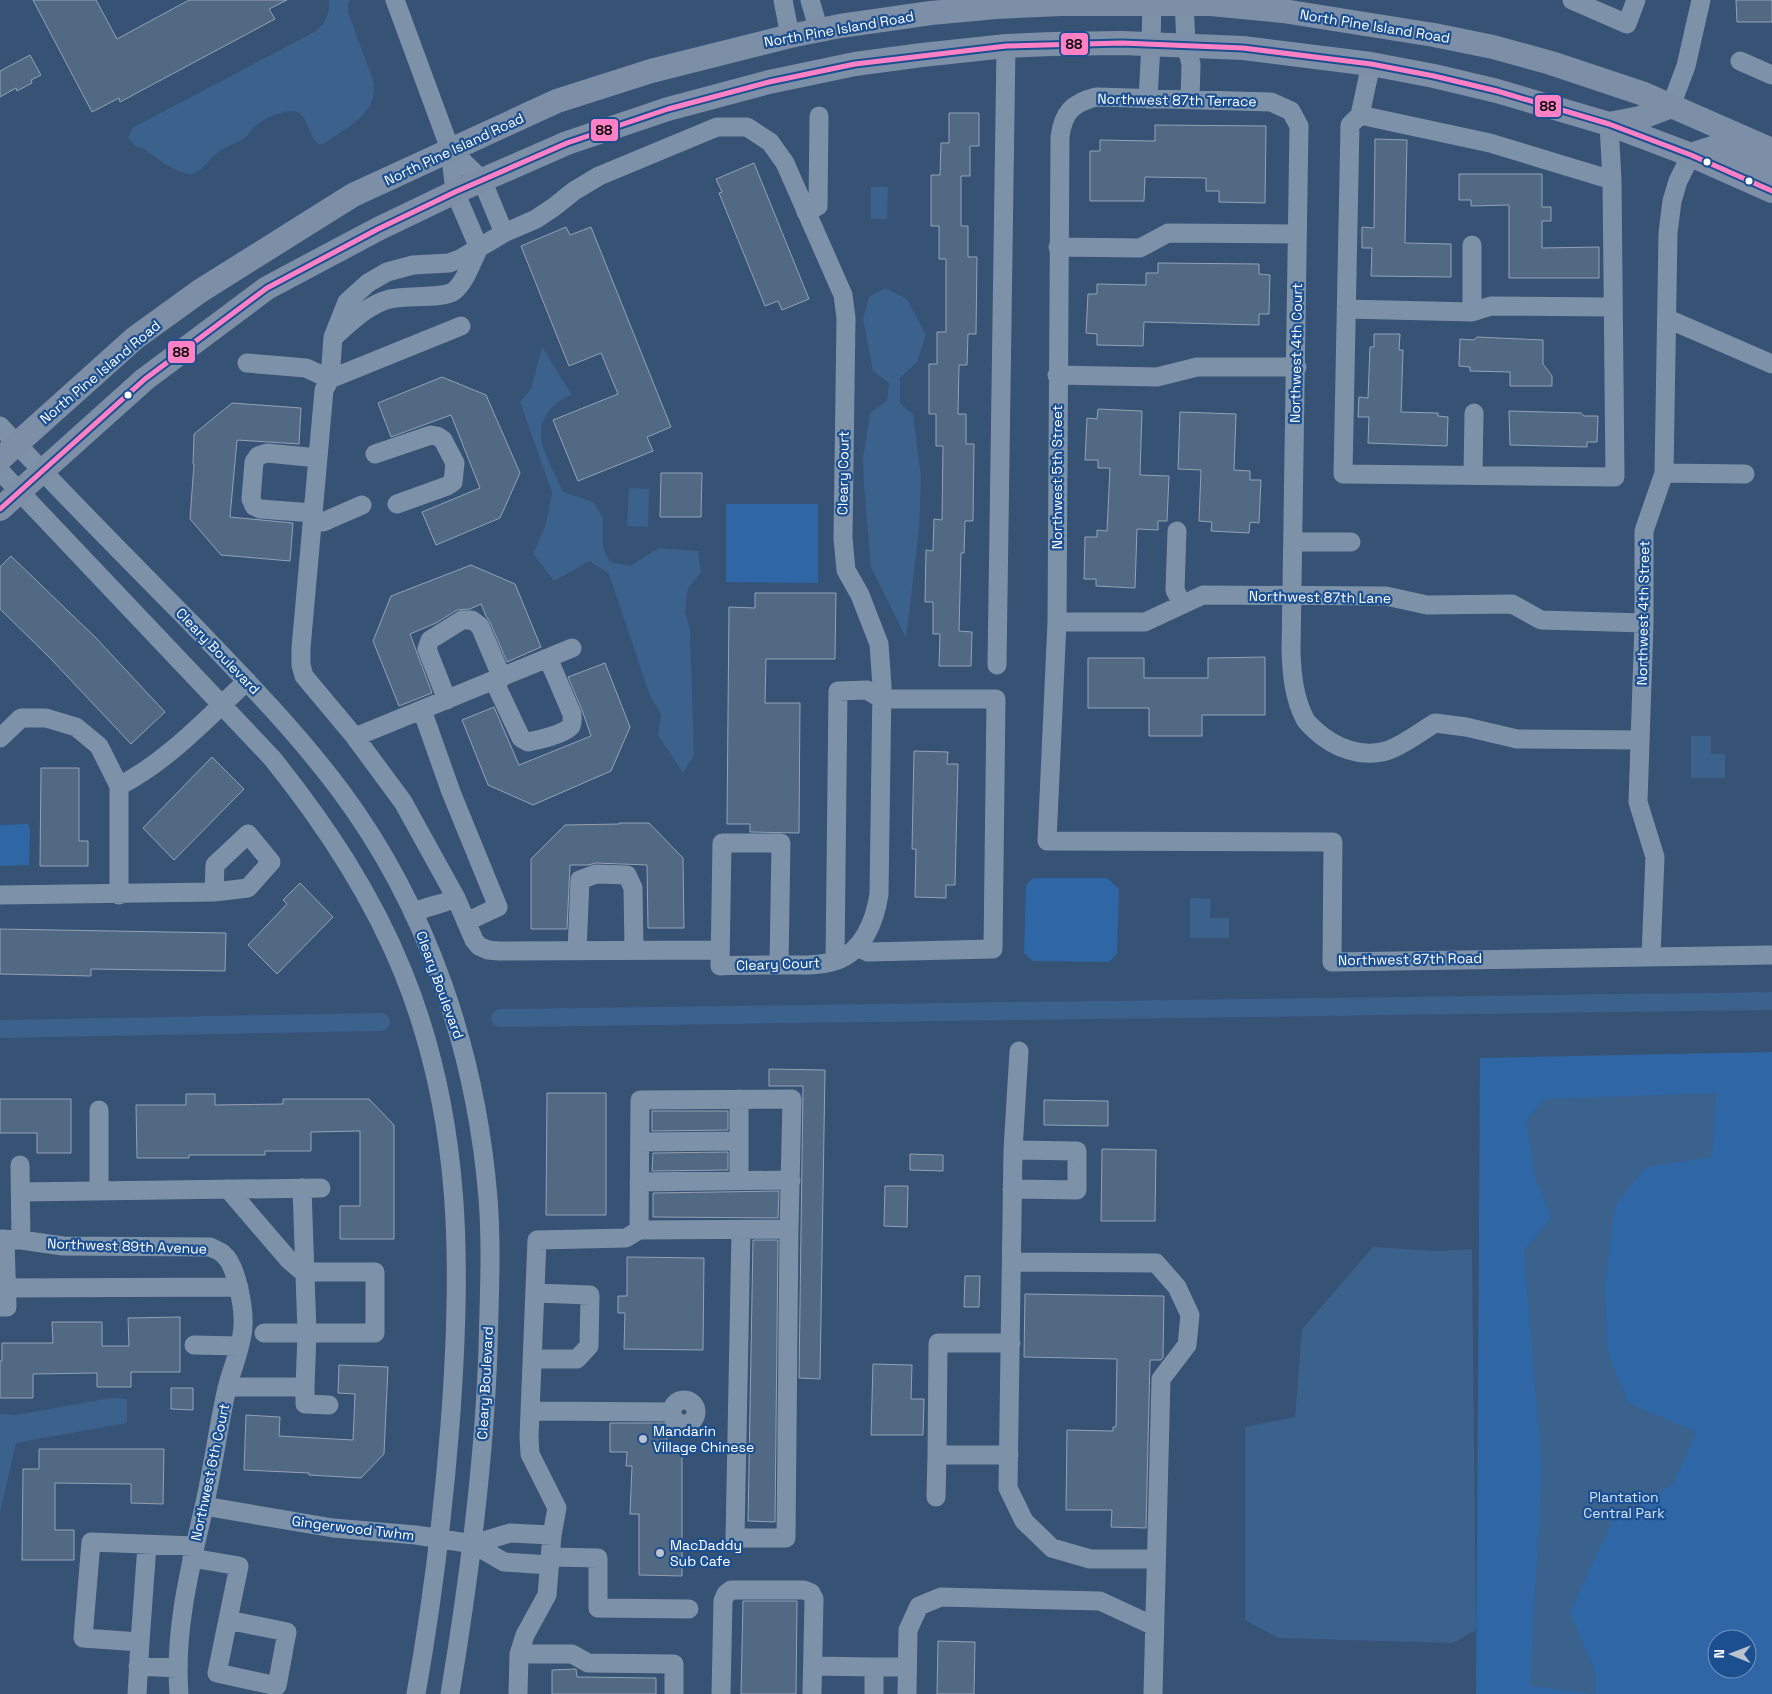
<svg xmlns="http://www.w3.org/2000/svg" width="1772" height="1694" font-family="'Space Grotesk',sans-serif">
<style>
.green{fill:#2f66a5;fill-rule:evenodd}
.water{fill:#3b618d}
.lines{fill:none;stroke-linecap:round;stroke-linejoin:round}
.canal{stroke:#3b618d;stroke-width:18}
.building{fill:#526984;stroke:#92a2b6}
.minor{stroke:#7d92a8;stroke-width:19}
.major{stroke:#7d8ea7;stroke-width:24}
.bus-1-casing{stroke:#1b4f8f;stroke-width:9}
.bus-1{stroke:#ff80c5;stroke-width:5}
.bus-dot{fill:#fff;stroke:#1b4f8f;stroke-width:2}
.poi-dot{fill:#b9c2ce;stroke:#1b4f8f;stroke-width:2}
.labels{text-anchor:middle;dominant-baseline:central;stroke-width:4.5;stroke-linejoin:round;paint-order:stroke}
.street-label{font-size:14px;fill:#fff;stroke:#1b4f8f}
.poi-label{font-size:14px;fill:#fff;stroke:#1b4f8f;text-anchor:start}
.park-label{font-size:14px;fill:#cfe3fa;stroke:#1b4f8f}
.line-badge{stroke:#1b4f8f;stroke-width:2}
.pale-badge-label{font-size:14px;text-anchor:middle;font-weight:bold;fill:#111}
</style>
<rect width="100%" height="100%" fill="#365274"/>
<path class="green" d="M726,504H818V583L726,582Z
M28,824L30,830L29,865L0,866V825Z
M1033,878H1107L1119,889L1117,954L1109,962L1033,961L1024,953L1026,885Z
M1772,1052V1694H1476L1480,1058ZM1717,1639H1747V1669H1717Z"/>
<path class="water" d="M329,0H351L348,4V12L374,83C377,115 346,128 323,144H318C309,136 308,117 297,112C286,107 260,120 252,129C249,133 246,138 242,140C232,145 223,147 215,155C208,160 201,173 191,174C177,175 153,155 141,147H136L128,138L132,128L316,31C326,22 330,14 329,0Z
M871,187H888L887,219H871Z
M885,288L907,299L926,335L917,362L900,378V403L913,414L921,476L919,530L906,638L871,567L864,486L863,458L870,413L887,401L889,383L873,371L863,319L869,297Z
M542,347L572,395C553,402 540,416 541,438C541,447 558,481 563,492L593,502L603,517V548L610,562L630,566L659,548L698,551L701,573L688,588L685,612L690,629L694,755L683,773L658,735L661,714L650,696L609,574L590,561L554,581L533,554L546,524L552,492L520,402L531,389Z
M629,488L649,489L648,527L627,526Z
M1691,736H1711V754H1725V778H1691Z
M1190,898L1211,899L1210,918H1229V938H1190Z
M1716,1093L1712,1157L1646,1167L1615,1205L1605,1282L1607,1351L1628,1403L1696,1432L1673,1484L1612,1522L1570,1612L1596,1676L1595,1694L1530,1686L1542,1468L1524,1250L1552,1217L1536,1181L1526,1120L1545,1099Z
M1373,1247L1440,1251L1472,1249L1476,1630L1453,1643L1278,1638L1245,1620V1427L1295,1417L1302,1329Z
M111,1398L127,1399V1423L16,1443L0,1513V1414L16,1415Z"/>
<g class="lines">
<path class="canal" d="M500,1018L1772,1001
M0,1029L381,1022"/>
</g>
<path class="building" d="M33,0H96L117,39L189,0H287L269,9L275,19L120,102L119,98L92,112Z
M1736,0H1772V22H1737Z
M30,55L41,75L31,80L32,83L17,91L16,88L0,97V71Z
M949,113H979V146H970V176H961V226H968V257H977L976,334H968L967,365H959L958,414H966V444H974L973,521H965L964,553H961L959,631L972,632L971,666H939L940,634H933V602H925L926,550L933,551L934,519L942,520L943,446H936V414H929V364H937V332H946V259H939V226H931V175H940L941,143H949Z
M1155,125L1266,126L1265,203L1219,202V191H1206V178L1145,177L1144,201H1090V151H1100V140L1155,141Z
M1375,139L1407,140L1405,243L1451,244V277L1371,276L1372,248H1362V227L1374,228Z
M754,163L809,299L782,310L778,301L765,306L719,193L722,192L716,179Z
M1459,174H1542V207H1551V221H1542V248L1599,247V278H1509V205L1471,206V200H1459Z
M566,227L570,235L591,227L671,427L647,437L653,451L578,481L553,420L618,394L601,353L569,366L521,246Z
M1158,263L1259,264V274L1270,275L1269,314H1259V325L1144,322L1143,346L1097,345V334L1086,333L1088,294H1097V284L1146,285V273H1158Z
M1374,334H1400L1399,350H1403L1401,412L1438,413V416L1448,417L1447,446L1368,443L1369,417H1358L1359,397L1368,398L1370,347H1374Z
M1477,337L1543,340V364L1552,376V386H1510V372L1470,371V367L1459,366L1460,339L1474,340Z
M442,377L486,395L520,473L500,518L436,545L422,512L480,488L451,415L391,437L378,403Z
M232,403L301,408L299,444L237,440L230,517L293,523L290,561L221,555L190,519L194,464H193L194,434Z
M1098,409L1142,411L1140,475L1169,476L1167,521H1158V530L1137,529L1135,588L1096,586V579H1084L1085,537H1097V530L1107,531L1110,468H1098V460H1085L1087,418L1097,419Z
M1509,411L1581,413L1584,416H1598L1597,442H1587V447L1510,445Z
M1180,412L1236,414L1234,470L1250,471V480H1261L1259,523L1250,522L1249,533L1211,531L1212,522L1199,521L1201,470L1178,469Z
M661,473H702L701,517H660Z
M11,556L96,638L165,712L131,744L50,658L0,609V567Z
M471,565L515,584L541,647L507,662L490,622L486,616L481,604L470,609L457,610L436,623L410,634L432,693L399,706L373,641L391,596Z
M755,593H836L835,659H766L765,703H800L799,833L750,832V824H727L729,607L755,608Z
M1265,657V715H1202V736H1149V708H1088V658H1144V678H1208V658Z
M605,663L630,727L611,771L533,805L488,785L462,720L494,707L519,765L591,736L582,710L568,677Z
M914,751L948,752L947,764H958L955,885H946V898L915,897L916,849H912Z
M212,757L244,789L174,860L143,828Z
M41,768H79V841H88V866H40Z
M619,823H649L683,858L684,928H648L647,865L596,863L588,865H570L567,929H531V859L565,825L619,824Z
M300,883L333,917L277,974L248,945L287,904L283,900Z
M0,929L226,933L225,971L91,969V976L0,974Z
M769,1069L825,1070L820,1379L799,1378L803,1086H769Z
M547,1093H606V1215H546Z
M186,1094H215V1105L283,1104V1099H369L394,1125V1239H340V1206H360V1131L311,1132V1151H265V1155H189V1158H137L136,1105H186Z
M0,1099H71V1153H37V1133H0Z
M1044,1100L1108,1101V1126L1044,1125Z
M652,1111H728V1130L652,1131Z
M1102,1149L1156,1150L1155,1221H1101Z
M728,1152V1170L652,1171L653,1153Z
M910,1154L943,1155V1171L910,1170Z
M885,1186H908L907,1227L884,1226Z
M779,1191L778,1218L653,1217V1193Z
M753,1240H778L775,1522L748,1521Z
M627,1257L704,1258L703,1350L624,1349L625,1313H618V1296H627Z
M965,1276H980L979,1307H964Z
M1025,1294L1164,1296L1163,1357L1161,1360H1150L1146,1528L1111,1527L1112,1510H1066L1067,1430L1113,1431V1427H1116L1117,1359L1024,1357Z
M180,1317V1372H131V1387H97V1373L33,1374V1398H0V1361H2V1343H53L52,1322H102V1346H129L128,1318Z
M873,1364L912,1365L911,1399H924L923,1435H871Z
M339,1365L388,1367L384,1454L361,1478L309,1475V1473L244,1470L246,1415L280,1417L279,1436L353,1440L355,1394L338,1393Z
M171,1388H193V1410L171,1409Z
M610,1423H667V1452H682V1576L639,1575V1514H630L632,1466H626L627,1452H610Z
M39,1449H164L163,1504L131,1503V1484L55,1483V1530H74V1560H22L23,1469H39Z
M743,1601H797L796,1694H741Z
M938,1641L975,1642L974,1694H937Z
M576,1669L577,1677L656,1678V1694H552V1670Z"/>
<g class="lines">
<path class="minor" d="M395,0L450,149L455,192L479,248
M783,0L790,36
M810,0L819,31
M1184,0L1186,45L1191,64L1190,100
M1572,0L1627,24L1636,0
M1740,61L1772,75
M1371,64L1360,115L1490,143L1612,180L1609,124
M1148,99L1151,44L1152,0
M1671,106L1686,66L1701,0
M1360,115L1350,125L1343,474L1615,477L1612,180
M450,149L482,180L504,233
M806,212L818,206L819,116
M1058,247L1140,248L1168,233L1297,234
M1346,309L1472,312L1491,306L1613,307
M1472,312V245
M1668,319L1772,364
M336,335C352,321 369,304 390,299C406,295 444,299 454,291C465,283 472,261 479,248
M247,363L306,368L330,379L461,326
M1057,375L1157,377L1197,367H1297
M0,426C62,493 127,558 191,623C243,677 295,730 340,790C428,908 476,1052 488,1198C492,1249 489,1300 488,1350C484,1465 469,1580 450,1694
M375,454L431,435L437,436L443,440L455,463L453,482L447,486L397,504
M0,471L272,758C325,824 371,893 403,972C463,1120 462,1269 450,1425C443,1515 432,1604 416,1694
M1664,473L1745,474
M1473,475L1474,413
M313,513L260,509L254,506L251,499L254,462L258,456L267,453L318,458
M312,522H323L362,505
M1177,531L1175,590L1182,604
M1293,542H1351
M1057,622H1145L1203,595L1386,596L1427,605L1512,604L1541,620L1644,623
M997,665L1006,46
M494,681L521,738L528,742C538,740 565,734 571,726C573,722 572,718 572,714L548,658
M447,700L427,649L430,640L462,620H472L480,626L502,678
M422,710L451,792L498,907L466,922
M355,737L572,648
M0,738L21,718H46L76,727L99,746L119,786
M1639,740L1517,739L1466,727L1435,723C1420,732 1405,744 1389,750C1363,759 1334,748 1315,730C1312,727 1307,723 1305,719C1294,698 1292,675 1291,652L1299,126L1291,111L1271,102L1096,97C1072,103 1063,113 1060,137L1057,622L1047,841L1333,842L1332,962L1772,955
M0,895L214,892L248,888L271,862L248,834L215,865L214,892
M119,895V786C168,761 206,719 247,681
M413,913C426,906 441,905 456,898
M720,950L499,951L488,950L479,946L474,940L456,898L403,802L355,737L304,676L301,665V648L324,390L330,379L333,337L347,302L368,283L387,272L413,265L449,263L460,259L504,233L536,219L554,207L574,191L599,176L717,127H747L770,142L785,163L843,295L846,318L843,538L846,570L860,595L879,644L882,686L879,894C875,921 863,952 835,961C819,966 801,965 785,965C764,965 742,965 720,966L722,843H781L779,965
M577,951L580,880L596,874L627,875L633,888L634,950
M1651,956L1655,857L1638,802L1644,623V531L1664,473L1668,233L1672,201L1678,181L1691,155
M835,961L838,691L867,690L882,699H996L993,949L868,952L857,947
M1019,1051L1013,1150L1008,1488L1024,1521L1052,1548L1090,1559H1156
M739,1099V1180
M640,1142L739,1141
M20,1165L21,1240
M639,1182L791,1180
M228,1189L289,1260L303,1272H375V1333H264
M1012,1189L1077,1190V1151L1013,1150
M99,1191V1110
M21,1192L321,1188
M639,1230L640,1100L792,1099L789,1229
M0,1239L21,1240L63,1246L210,1247C214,1249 220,1251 223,1254C237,1265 244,1309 243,1326C242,1347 232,1368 227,1388C218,1428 213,1468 204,1507C190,1568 174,1631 179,1694
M1012,1262L1156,1263L1177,1287L1190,1315L1187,1345L1161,1379L1153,1694
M7,1288L239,1287
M0,1307H7L5,1239
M194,1345L239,1346
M532,1359H577L589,1346L590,1295L535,1293
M228,1387H305L307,1333L302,1188
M305,1387V1404L329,1405
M672 1412a12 12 0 1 1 24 0a12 12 0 1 1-24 0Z
M530,1411L672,1412
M937,1455L938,1343H1011
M936,1497L937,1455H1009
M204,1506L333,1528L416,1535L473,1544L504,1562L550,1565
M473,1544L510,1533L552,1535
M550,1557L598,1558V1608L689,1609
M192,1558L239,1566L217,1673L277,1686L287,1632L228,1620
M140,1642L147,1545
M519,1654H572L588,1663L674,1664V1694
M138,1666L177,1668
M813,1666L874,1667V1694
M874,1667H907
M137,1694L140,1642L83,1638L91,1542L194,1546
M518,1694L519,1654L525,1635L547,1595L552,1535L557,1508L530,1454L529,1437L537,1240L626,1238L639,1230L789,1229L786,1538H735L741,1230
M721,1694L723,1601L726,1594L731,1590H804L811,1593L814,1599L812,1694
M907,1694L908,1630L919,1606L941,1597L1100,1601L1154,1626"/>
<path class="major" d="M1609,124L1640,118L1671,106
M1691,155L1722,145L1772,167
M0,459L135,338L200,291L353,195L557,101L651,71L790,36L840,26L931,13L996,7L1061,4H1211L1283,11L1434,35L1493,47L1551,63L1644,94L1772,150
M0,509L145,379L267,288L378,229L455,192L567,143L668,109L769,82L855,64L922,55L1006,46L1052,44L1122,43L1243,48L1371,64L1434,76L1497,91L1609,124L1691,155L1772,191"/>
<defs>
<path id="bus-1" d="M0,509L145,379L267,288L378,229L455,192L567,143L668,109L769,82L855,64L1006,46L1122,43L1243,48L1371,64L1434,76L1497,91L1609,124L1691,155L1772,191"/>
</defs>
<use href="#bus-1" class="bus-1-casing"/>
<use href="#bus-1" class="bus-1"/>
</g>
<g class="bus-dot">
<circle cx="1707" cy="162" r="4.5"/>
<circle cx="1749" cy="181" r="4.5"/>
<circle cx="128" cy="395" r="4.5"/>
</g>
<g class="poi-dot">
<circle cx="643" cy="1439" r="5"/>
<circle cx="660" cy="1553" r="5"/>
</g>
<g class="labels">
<g class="street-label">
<text transform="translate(1375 26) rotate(9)">North Pine Island Road</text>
<text transform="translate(839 29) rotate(-10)">North Pine Island Road</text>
<text transform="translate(1177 100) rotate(1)">Northwest 87th Terrace</text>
<text transform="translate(454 149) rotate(-25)">North Pine Island Road</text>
<text transform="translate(1296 353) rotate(-89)">Northwest 4th Court</text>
<text transform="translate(100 372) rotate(-40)">North Pine Island Road</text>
<text transform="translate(843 473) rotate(-89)">Cleary Court</text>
<text transform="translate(1057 477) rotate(-90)">Northwest 5th Street</text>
<text transform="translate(1320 597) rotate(1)">Northwest 87th Lane</text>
<text transform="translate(1643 613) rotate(-89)">Northwest 4th Street</text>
<text transform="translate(218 651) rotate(46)">Cleary Boulevard</text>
<text transform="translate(1410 959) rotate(-1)">Northwest 87th Road</text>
<text transform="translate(778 964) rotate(-2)">Cleary Court</text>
<text transform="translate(440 985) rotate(70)">Cleary Boulevard</text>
<text transform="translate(127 1246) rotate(2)">Northwest 89th Avenue</text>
<text transform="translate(485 1383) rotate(-87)">Cleary Boulevard</text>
<text transform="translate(210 1472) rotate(-78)">Northwest 6th Court</text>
<text transform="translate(353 1528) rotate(7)">Gingerwood Twhm</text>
</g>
<g class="poi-label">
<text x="653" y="1431">Mandarin<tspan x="653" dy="16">Village Chinese</tspan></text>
<text x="670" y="1545">MacDaddy<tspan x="670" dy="16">Sub Cafe</tspan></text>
</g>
<g class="park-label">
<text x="1624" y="1497">Plantation<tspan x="1624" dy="16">Central Park</tspan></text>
</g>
</g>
<g class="line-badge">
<rect x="1060" y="32" width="29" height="24" rx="5" fill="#ff80c5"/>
<rect x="1534" y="94" width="28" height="24" rx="5" fill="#ff80c5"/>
<rect x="590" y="118" width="29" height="24" rx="5" fill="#ff80c5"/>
<rect x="167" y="340" width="29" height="24" rx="5" fill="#ff80c5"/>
</g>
<g class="pale-badge-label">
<text x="1074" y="49">88</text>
<text x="1548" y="111">88</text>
<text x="604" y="135">88</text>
<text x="181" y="357">88</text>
</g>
<g transform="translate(1732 1654) rotate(271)"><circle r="24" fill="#1b4f8f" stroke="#7695bc"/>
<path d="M0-4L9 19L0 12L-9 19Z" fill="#b9c2ce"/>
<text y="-8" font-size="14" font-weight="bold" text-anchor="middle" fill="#ffffff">N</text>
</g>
</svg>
